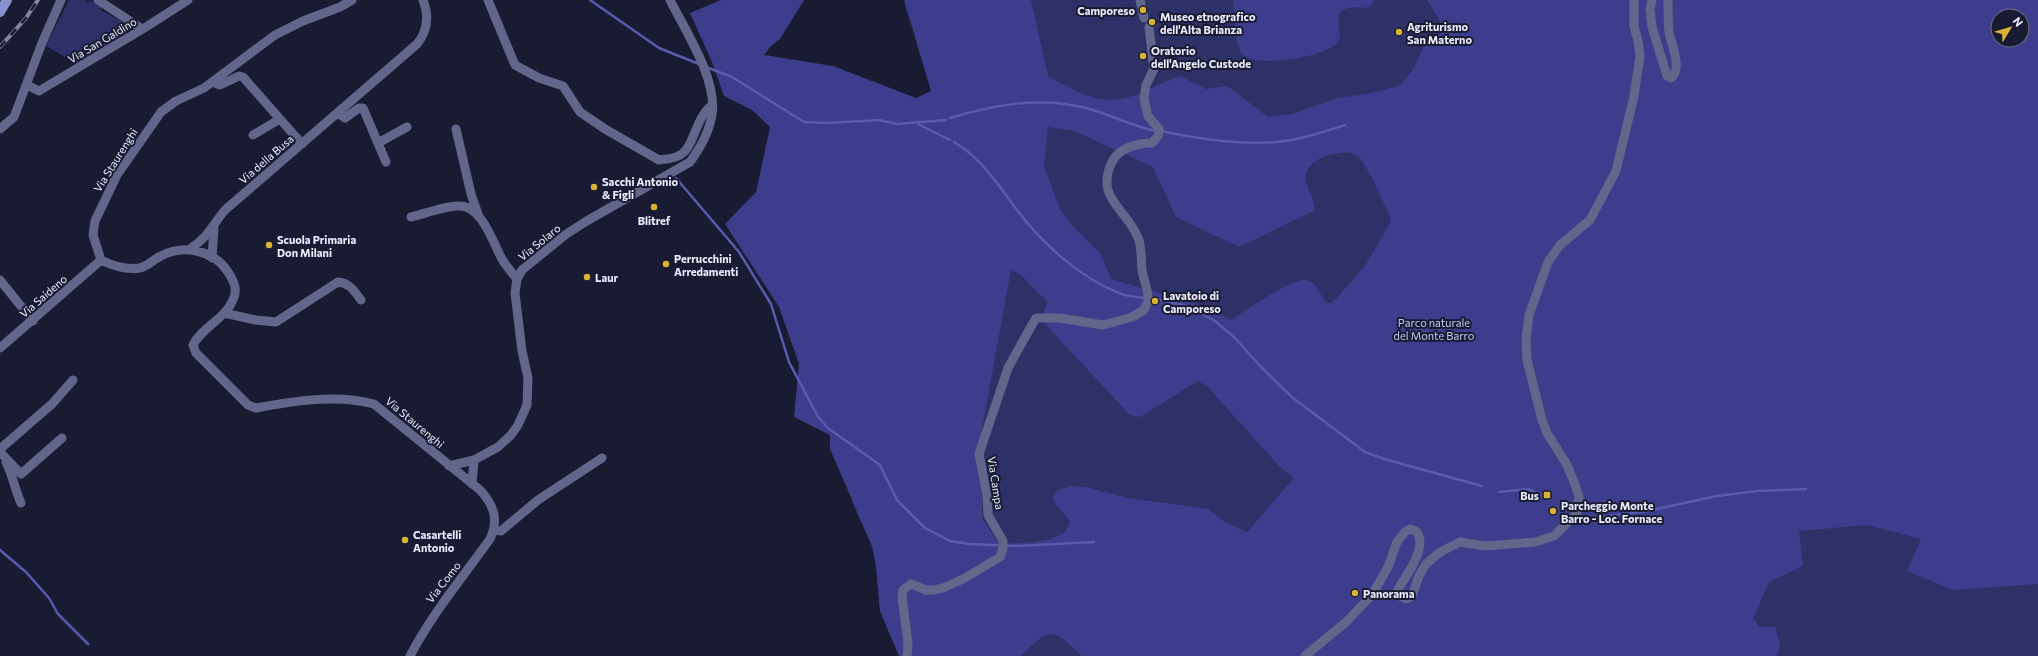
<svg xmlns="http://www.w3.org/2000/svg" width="2038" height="656" font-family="Commissioner,sans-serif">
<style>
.green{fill:#2e3167;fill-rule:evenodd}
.forest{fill:#3c3d8c;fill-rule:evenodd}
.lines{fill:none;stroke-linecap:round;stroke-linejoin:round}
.stream{stroke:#585caf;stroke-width:2.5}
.street{stroke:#62668b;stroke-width:9}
.secondary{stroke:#8990cb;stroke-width:10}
.rail-casing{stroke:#84869a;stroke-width:4}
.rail{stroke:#191b32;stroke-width:2.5;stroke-dasharray:8;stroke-linecap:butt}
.poi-dot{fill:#d9b334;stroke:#191b32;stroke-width:1.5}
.labels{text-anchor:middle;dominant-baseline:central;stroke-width:4;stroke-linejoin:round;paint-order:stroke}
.poi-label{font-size:11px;font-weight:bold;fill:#ebedfe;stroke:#191b32;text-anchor:start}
.street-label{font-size:11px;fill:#ebedfe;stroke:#191b32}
.park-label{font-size:11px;fill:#c3c9f6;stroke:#191b32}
</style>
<rect width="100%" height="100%" fill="#191b32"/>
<path class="green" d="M69,0H85L89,2L90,0L102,8L101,10L123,22L122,24L128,28L122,37L77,64L46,46Z
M904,0H2038V656H899L880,611L876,566L872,546L852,502L956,131L907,12ZM1998,16H2022V40H1998Z"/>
<path class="forest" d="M721,0H804L780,39L770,47L764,55L833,66L916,98L931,91L904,0H1031L1048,76C1083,94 1101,109 1141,93C1154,87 1167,80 1180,76L1206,89L1225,86L1230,88L1268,117L1292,114L1337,98L1367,94L1399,86L1413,70L1423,47L1442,31V24L1427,0H2038V584L1953,590L1907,571L1921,539L1867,525L1799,531L1803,566L1769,582L1753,619L1760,627H1775L1780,645L1777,656H1082L1061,637L1053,634L1043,636L1020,656H899L880,611L876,566L872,546L830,449V435L794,417L799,364L779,307L725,224L756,192L770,127L752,110L724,96L712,62L690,13ZM1998,16H2022V40H1998ZM1048,127L1074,131L1153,167L1176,217L1239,247L1314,211C1317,198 1301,183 1307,171C1310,163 1321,157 1329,155C1337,154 1348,150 1356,155C1367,163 1383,202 1390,216V223L1365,266L1332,303H1326C1322,297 1316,284 1310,281C1296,273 1245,312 1231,320L1203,306L1111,279L1100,253L1068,221L1060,209L1044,166ZM1011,269L1021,275L1047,302L1042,318L1045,324L1130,415L1140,417L1198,381L1207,386L1278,465L1294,478L1247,532L1223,521L1208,509L1128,498L1085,487L1070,486L1056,491L1053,498C1057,510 1065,511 1070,523C1068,526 1067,531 1063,533C1046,544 1019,543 999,544L982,518V429Z
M1233,0H1375L1368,8C1318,2 1350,33 1335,45C1321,57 1256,69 1242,54C1234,44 1235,13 1233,0Z"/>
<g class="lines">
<path class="stream" d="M590,0L659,48L699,64
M706,67L732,77L804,122L829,123L879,120L897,124L946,120
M950,118C994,105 1041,96 1086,108C1110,114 1131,126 1156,131
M918,124L950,140
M1161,131C1198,139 1238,145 1277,142C1300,140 1323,132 1345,125
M954,142C983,159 1000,188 1020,214C1045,246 1081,278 1119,293C1127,297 1138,297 1146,298
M676,178L739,252L771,304L789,362L818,417L828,428L880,465L897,500L925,528L950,541L970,544L1014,546L1094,542
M1151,298L1187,306L1215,321L1233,336L1262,368L1293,398L1365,452L1384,459L1482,486
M1499,492L1529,489L1542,496
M1587,519L1647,511L1717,496L1757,491L1806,489
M0,550L26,572L49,598L58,614L88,644"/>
<path class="street" d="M98,0L142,29
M352,0L340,7L303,21L275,35L204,88L176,101L161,112L117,175L95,221L93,235L101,260C113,266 127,270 140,268C148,266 154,259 161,256C183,244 214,250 228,272C234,281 238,290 233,300C225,319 202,327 193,345L196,353L248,405L256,408C294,401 336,394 374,404L480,490C494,505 499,520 490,539C462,578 432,614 410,656
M488,0L515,65L539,78L563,86L580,112L605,129L659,160C665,159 673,159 678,156C695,149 694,119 712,105
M1140,0L1144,18
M1652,0L1650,9L1652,27L1667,76L1671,78C1683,69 1671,43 1669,32C1668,22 1668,11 1668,0
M212,82L220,85L239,76L243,77L302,144
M27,85L39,91L146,27L188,0
M338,113L345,118L359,108H363L386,162
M0,129L14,117L42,43L61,0
M456,129L471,194L478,214
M253,135L280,119
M378,143L407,127
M411,217C424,214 447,205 460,206C482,206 493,243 502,259C506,266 512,273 517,279
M190,249C209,236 211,227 225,210L417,44C428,31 429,16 423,0
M212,258L214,228
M0,280L33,321
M224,313L256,320L276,322L338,282C350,283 354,291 361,300
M0,348L101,260
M0,449L52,404L73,380
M0,452L21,474L62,438
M474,460L498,447L511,435L518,425L527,405L528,378L522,351L515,293L517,279L522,270L565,235L585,222L690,162C701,147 709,133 712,115C718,80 685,30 670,0
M6,462C13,476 15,490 21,503
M449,466L474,460L472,484
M494,530L501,531L538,500L602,458
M907,656L908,643L902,597L903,590L911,584L926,590H934L943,588L963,579L1000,557L1003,548V541L988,515L987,496L979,454L1008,368L1033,323L1036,318H1060L1103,325L1132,317L1144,310L1148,301C1149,291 1144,281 1142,271C1141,261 1142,251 1139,240C1128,209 1094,199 1112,162C1119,148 1137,143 1152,143L1158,136L1159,129L1148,116L1144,99L1146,85L1154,69L1149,27
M1305,656L1346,622L1372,595L1388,567L1397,542L1405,532L1410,529L1416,531C1429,546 1406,576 1398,589L1400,596L1406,599L1412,596L1419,576L1426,564L1440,552L1460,542L1485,546L1535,542L1554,536L1577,513L1579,496L1574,482L1567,465L1547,433L1542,420L1527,360L1526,339L1529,315L1548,262L1560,245L1590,220L1616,171L1634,96L1640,56L1638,41L1634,26V0"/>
<path class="secondary" d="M0,12L7,0"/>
<defs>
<path id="rail" d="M0,47L26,18L38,0"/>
</defs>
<use href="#rail" class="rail-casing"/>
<use href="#rail" class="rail"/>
</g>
<g class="poi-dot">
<circle cx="1143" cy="10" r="4"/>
<circle cx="1152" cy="22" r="4"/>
<circle cx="1399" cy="32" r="4"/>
<circle cx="1143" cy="56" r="4"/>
<circle cx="594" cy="187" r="4"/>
<circle cx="654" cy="207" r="4"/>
<circle cx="269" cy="245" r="4"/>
<circle cx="666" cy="264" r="4"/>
<circle cx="587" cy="277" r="4"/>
<circle cx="1155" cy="301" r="4"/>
<rect x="1543" y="491" width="8" height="8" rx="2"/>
<circle cx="1553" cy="511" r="4"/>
<circle cx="405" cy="540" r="4"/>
<circle cx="1355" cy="593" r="4"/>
</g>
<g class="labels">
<g class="poi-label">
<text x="1135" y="10" text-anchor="end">Camporeso</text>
<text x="1160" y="16">Museo etnografico<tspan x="1160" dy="13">dell'Alta Brianza</tspan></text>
<text x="1407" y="26">Agriturismo<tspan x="1407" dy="13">San Materno</tspan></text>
<text x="1151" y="50">Oratorio<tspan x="1151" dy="13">dell'Angelo Custode</tspan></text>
<text x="602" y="181">Sacchi Antonio<tspan x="602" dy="13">&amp; Figli</tspan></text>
<text x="654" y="220" text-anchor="middle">Blitref</text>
<text x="277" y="239">Scuola Primaria<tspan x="277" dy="13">Don Milani</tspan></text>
<text x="674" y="258">Perrucchini<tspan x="674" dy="13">Arredamenti</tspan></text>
<text x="595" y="277">Laur</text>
<text x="1163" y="295">Lavatoio di<tspan x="1163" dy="13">Camporeso</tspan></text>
<text x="1539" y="495" text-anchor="end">Bus</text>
<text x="1561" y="505">Parcheggio Monte<tspan x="1561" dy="13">Barro - Loc. Fornace</tspan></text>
<text x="413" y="534">Casartelli<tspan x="413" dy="13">Antonio</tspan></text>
<text x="1363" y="593">Panorama</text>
</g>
<g class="street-label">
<text transform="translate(102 40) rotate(-31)">Via San Galdino</text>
<text transform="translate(266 159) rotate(-41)">Via della Busa</text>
<text transform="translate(115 160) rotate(-58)">Via Staurenghi</text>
<text transform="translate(539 242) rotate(-39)">Via Solaro</text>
<text transform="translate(43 296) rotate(-41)">Via Saideno</text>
<text transform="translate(415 422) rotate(40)">Via Staurenghi</text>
<text transform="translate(996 483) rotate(81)">Via Campa</text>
<text transform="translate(443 582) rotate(-52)">Via Como</text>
</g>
<g class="park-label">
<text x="1434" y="322">Parco naturale<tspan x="1434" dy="13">del Monte Barro</tspan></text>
</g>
</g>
<g transform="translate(2010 28) rotate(52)"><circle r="19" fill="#191b32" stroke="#6d6f84"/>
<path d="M0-3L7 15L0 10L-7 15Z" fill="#d9b334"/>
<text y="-6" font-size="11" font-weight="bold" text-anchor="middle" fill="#ebedfe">N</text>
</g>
</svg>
